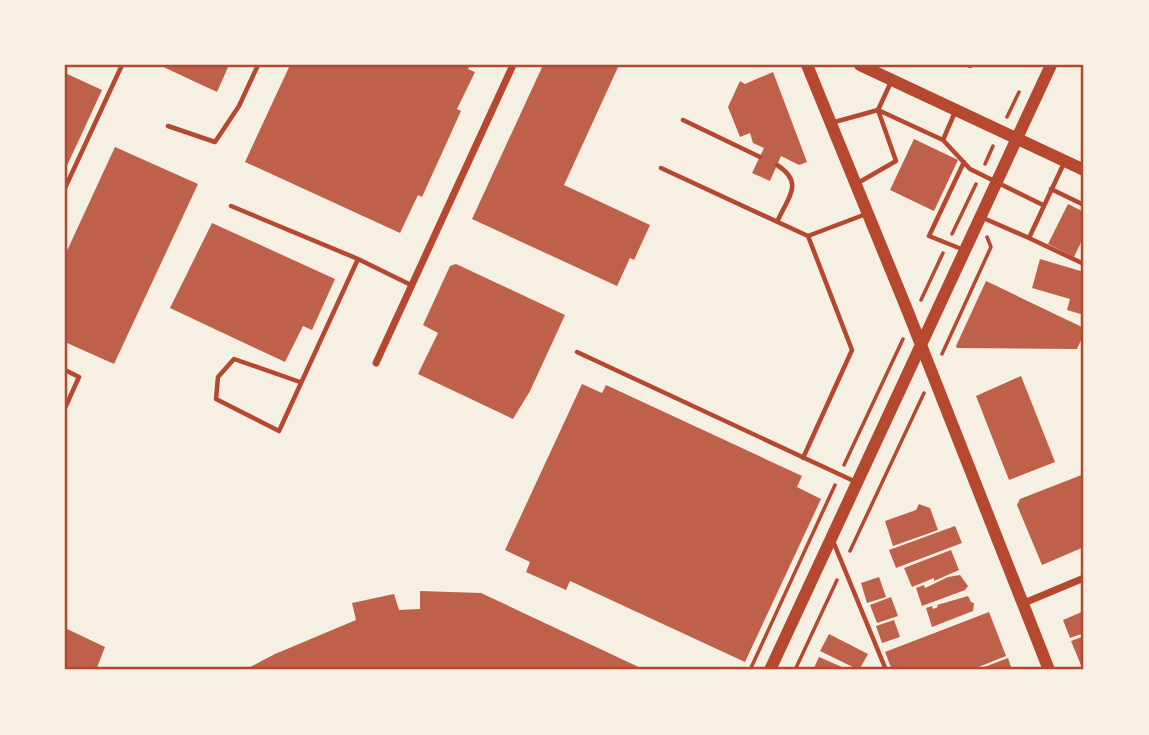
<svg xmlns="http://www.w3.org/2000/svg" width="1149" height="735" font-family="'Zilla Slab',serif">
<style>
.building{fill:#bf614a}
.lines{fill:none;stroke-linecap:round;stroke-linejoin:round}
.path{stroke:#b5482f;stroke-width:3.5}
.service{stroke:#b5482f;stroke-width:4.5}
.minor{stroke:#b5482f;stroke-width:7}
.secondary{stroke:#b5482f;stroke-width:12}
.neatline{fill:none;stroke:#b5482f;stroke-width:2.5}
</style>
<rect width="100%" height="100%" fill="#f6efe4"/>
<path class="building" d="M159,65H229L217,92Z
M290,65H470L468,69L475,72L457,109L461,111L422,197L418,195L400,233L245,162Z
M543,65H619L564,185L650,225L634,260L630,258L617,286L472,219Z
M773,72L807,162L799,165L781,156L770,181L752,173L764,148L753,143L750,133L740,137L728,107L740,81L745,84Z
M65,73L102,90L65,170Z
M914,139L958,160L934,211L890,190Z
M115,147L198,184L114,364L65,342V255Z
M1068,204L1084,212V236L1074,257L1048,244Z
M212,223L335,279L312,330L303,326L285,362L170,308Z
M1040,259L1084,272V315L1067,310L1070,299L1032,288Z
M456,264L565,315L530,391L513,419L418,374L438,333L423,325L450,266Z
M986,281L1084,328V334L1077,349L957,348L956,346Z
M1021,376L1055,462L1009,480L976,396Z
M582,384L602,393L606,385L802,476L797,487L821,499L745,662L570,581L566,590L526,572L530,562L505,550Z
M1084,474V547L1042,565L1017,505L1020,499Z
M919,504L930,508L938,530L893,546L885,521L916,510Z
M955,526L962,543L896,568L889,550Z
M951,550L959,570L934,581V578L912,587L904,568Z
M960,575L968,586L965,590L922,606L916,588L924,585L925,588L948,577Z
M879,577L886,597L867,603L861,583Z
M420,591L481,593L645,670H248L250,667L275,654L356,620L352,603L394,594L399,610L420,609Z
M968,596L971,602L974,603L973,611L932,627L926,608L932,606L933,609L938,607L937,605Z
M891,597L898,616L877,623L870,605Z
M1084,611V633L1070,638L1063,620Z
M989,612L1006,656L971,670H892L885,652Z
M894,620L900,637L882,643L876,626Z
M65,628L105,647L96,670H65Z
M829,634L868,654L859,670L820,651Z
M1084,636V670H1083L1071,641Z
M819,657L849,670H813Z
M1008,658L1012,670H976Z"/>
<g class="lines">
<path class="path" d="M1007,117L1019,92
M985,164L993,146
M952,234L976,184
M921,300L943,253
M942,354L991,247L987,237
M844,465L903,339
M850,551L924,393
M750,670L835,485
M795,670L837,580"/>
<path class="service" d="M970,66V65
M891,82L878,110L943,140L970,169L1043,205
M683,120L760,157
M831,123L878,110L896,161L856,184
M168,126L215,142L239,106L258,65
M943,140L955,112
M964,162L929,236L964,250
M777,165C805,183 788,197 777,222
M661,168L808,236L852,350L803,458
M65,188L122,65
M1051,189L1084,205
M231,206L358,259
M981,217L1029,238L1064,163
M808,236L866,214
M1029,238L1084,264
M577,352L856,482
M65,370L79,377L65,408
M300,382L234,359L218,377L216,399L279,431L358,259L411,285
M833,541L886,670"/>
<path class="minor" d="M376,363L513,65
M1024,603L1084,578"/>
<path class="secondary" d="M807,65L908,312L1049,670
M860,65L1084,170
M770,670L1051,65"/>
</g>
<rect width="1149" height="735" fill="none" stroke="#f6efe4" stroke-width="133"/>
<rect x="66" y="66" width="1016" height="602" class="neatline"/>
</svg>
